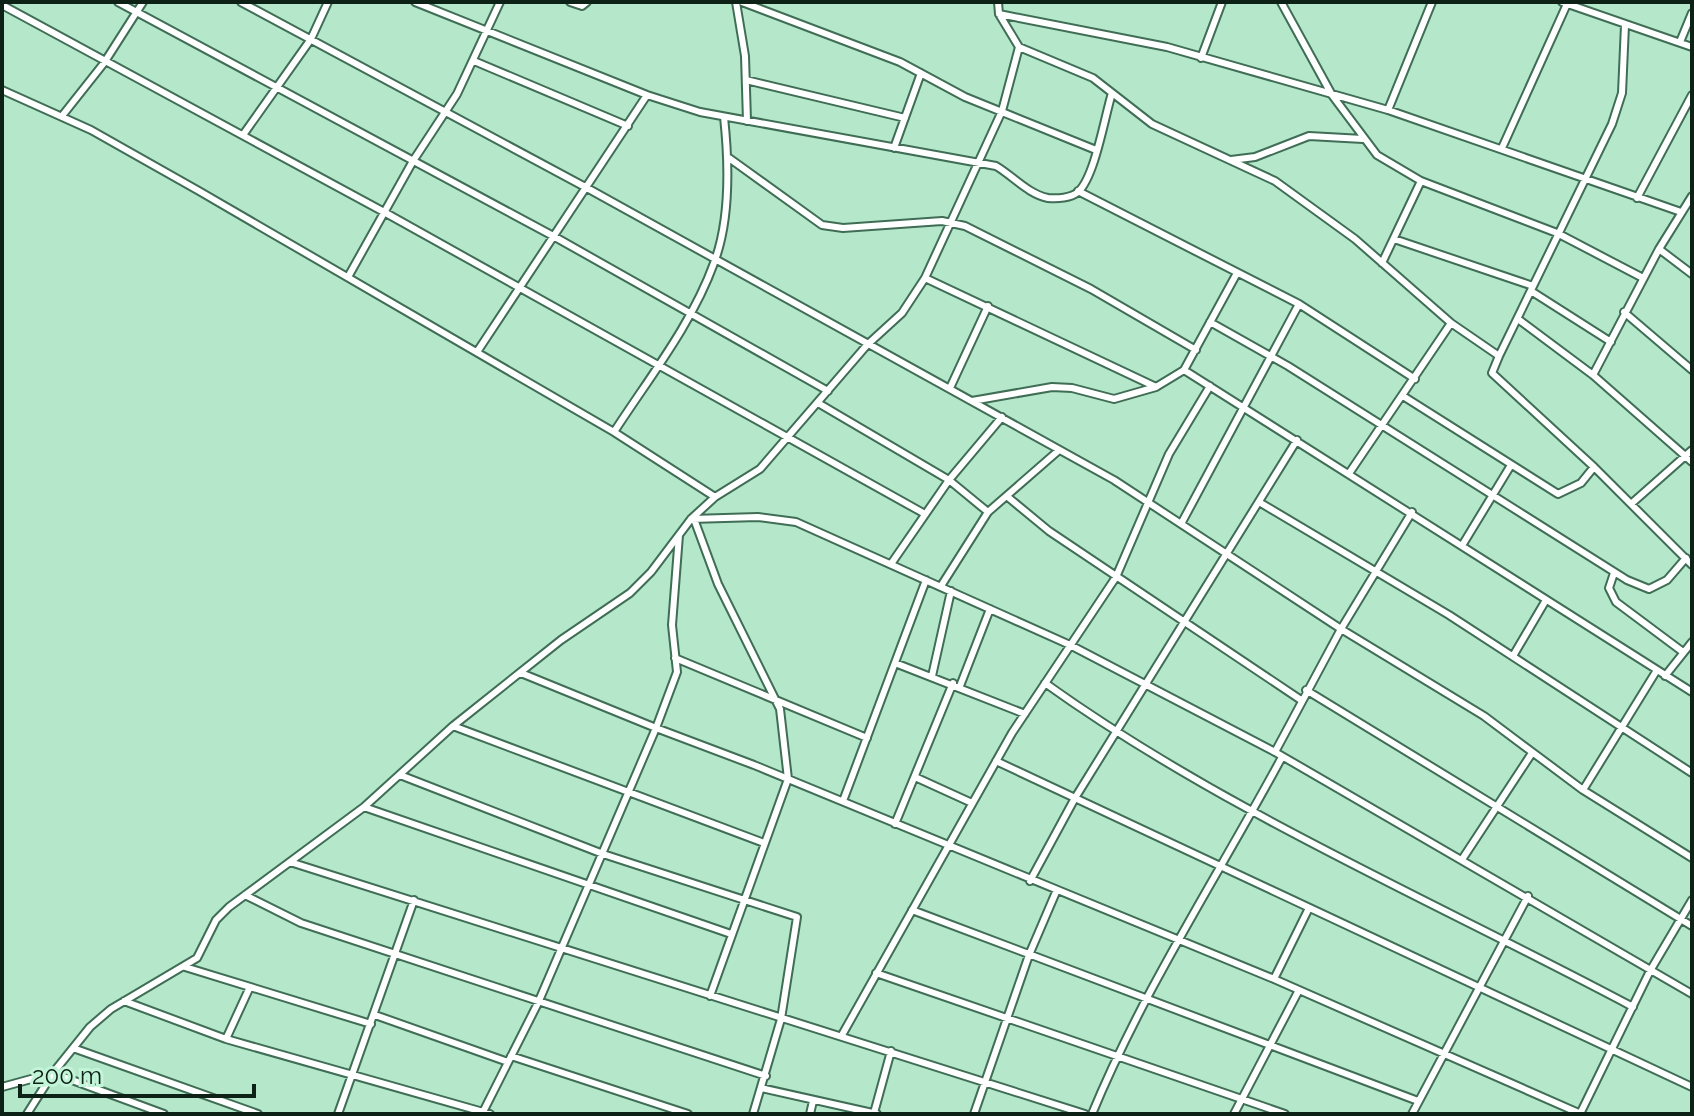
<svg xmlns="http://www.w3.org/2000/svg" width="1694" height="1116" font-family="Raleway,sans-serif">
<style>
.lines{fill:none;stroke-linecap:round;stroke-linejoin:round}
.minor-casing{stroke:#3f6d55;stroke-width:10}
.minor{stroke:#fff;stroke-width:6}
</style>
<rect width="100%" height="100%" fill="#b5e7cb"/>
<g class="lines">
<defs>
<path id="minor" d="M118,2L555,237L828,391
M241,2L587,188L1114,480L1341,629L1484,716L1583,790L1692,858
M415,2L647,95L700,112L996,166C1013,176 1028,194 1048,198C1057,199 1071,198 1078,192C1095,177 1105,115 1112,93
M570,2L582,6L587,2
M736,2L745,56L747,121
M742,2L900,62L965,97L1096,150
M1281,2L1332,95L1377,155L1421,181L1557,233L1643,278
M1562,2L1692,47
M2,5L384,212L925,514
M999,14L1167,47L1388,110L1681,212
M1680,42L1692,13
M1019,47L1093,78L1152,124L1275,181L1355,239L1451,323L1499,356L1492,373L1594,467L1692,565
M1201,58L1222,2
M474,61L628,126
M746,80L905,118
M2,90L91,130L199,191L614,432L715,497
M1388,110L1432,2
M62,116L104,63L143,2
M243,135L311,39L328,2
M894,148L921,73
M1502,148L1567,4
M729,158L822,225L843,228L942,221L965,226L1091,289L1196,350
M1231,160L1255,157L1309,136L1363,139
M1078,191L1299,304L1415,379
M1637,198L1692,95
M1394,239L1533,286
M1659,249L1692,274
M1382,263L1421,181
M348,277L413,161L457,94L500,2
M925,278L1156,387
M1531,291L1611,342
M1624,312L1692,370
M1518,319L1593,375L1692,462
M1210,322L1288,366L1627,580L1649,589L1667,580L1686,558
M477,352L647,95
M1499,356L1612,124L1622,93L1625,25
M1184,370L1692,692
M1593,375L1659,249L1692,196
M950,388L988,306
M1403,396L1558,494L1581,483L1594,467
M972,401L1052,387L1072,388L1114,399L1156,387L1184,370L1237,273
M818,403L949,480L988,512
M614,432C649,378 692,324 714,263C731,218 729,163 724,117
M1350,472L1451,323
M1009,498L1049,531L1301,700
M1259,502L1449,615L1692,773
M1631,504L1692,450
M691,519L758,517L796,522L1070,645L1275,752L1692,994
M694,519L718,584L780,709L788,779L710,996
M1181,524L1299,304
M1463,544L1511,465
M891,564L949,480L1002,417
M1614,573L1609,588L1616,602L1683,652
M941,586L988,512L1058,451
M1513,656L1546,600
M675,658L867,738
M895,663L1025,714
M521,673L656,728L677,672L672,625L679,535
M932,676L951,591
M1665,676L1692,642
M1045,683C1223,811 1438,903 1633,1007
M960,686L990,609
M1306,690L1692,926
M453,726L764,843
M1275,752L1341,629L1412,512
M996,761L1692,1087
M400,775L603,854L797,917L781,1019L753,1114
M915,777L972,803
M1583,790L1657,670
M843,801L926,580
M364,807L731,934
M895,824L953,683
M1463,858L1532,753
M290,862L1085,1114
M1030,881L1075,798L1297,440
M245,895L301,923L766,1076
M912,910L1418,1101
M185,967L371,1024
M876,973L1285,1114
M1274,979L1309,908
M124,1001L226,1039L490,1114
M375,1015L508,1062
M842,1035L1012,733L1116,577L1169,454L1210,386
M226,1039L249,989
M73,1048L258,1114
M511,1056L688,1114
M2,1087L53,1073L164,1114
M761,1088L877,1114
M874,1113L891,1051
M27,1114L53,1073L90,1027L111,1009L197,958L216,920L229,907L364,807L453,726L561,640L630,593L651,572L691,519L715,497L760,469L867,345L902,313L925,278L1002,111L1019,47L999,14L998,2
M338,1114L414,900
M482,1114L538,1003L656,728L754,765L1274,979L1581,1114
M810,1114L813,1101
M974,1114L1029,955L1056,892
M1092,1114C1144,988 1218,876 1282,757
M1234,1114L1299,990
M1412,1114L1528,896
M1580,1114L1650,971L1692,900"/>
</defs>
<use href="#minor" class="minor-casing"/>
<use href="#minor" class="minor"/>
</g>
<rect width="1694" height="1116" fill="none" stroke="#0e2117" stroke-width="8"/>
<path d="M20 1084v12h234v-12" fill="none" stroke="#0e2117" stroke-width="4"/>
<text x="32" y="1084" font-size="24" fill="#0e2117" stroke="#c2f4d8" stroke-width="6" paint-order="stroke">200 m</text>
</svg>
